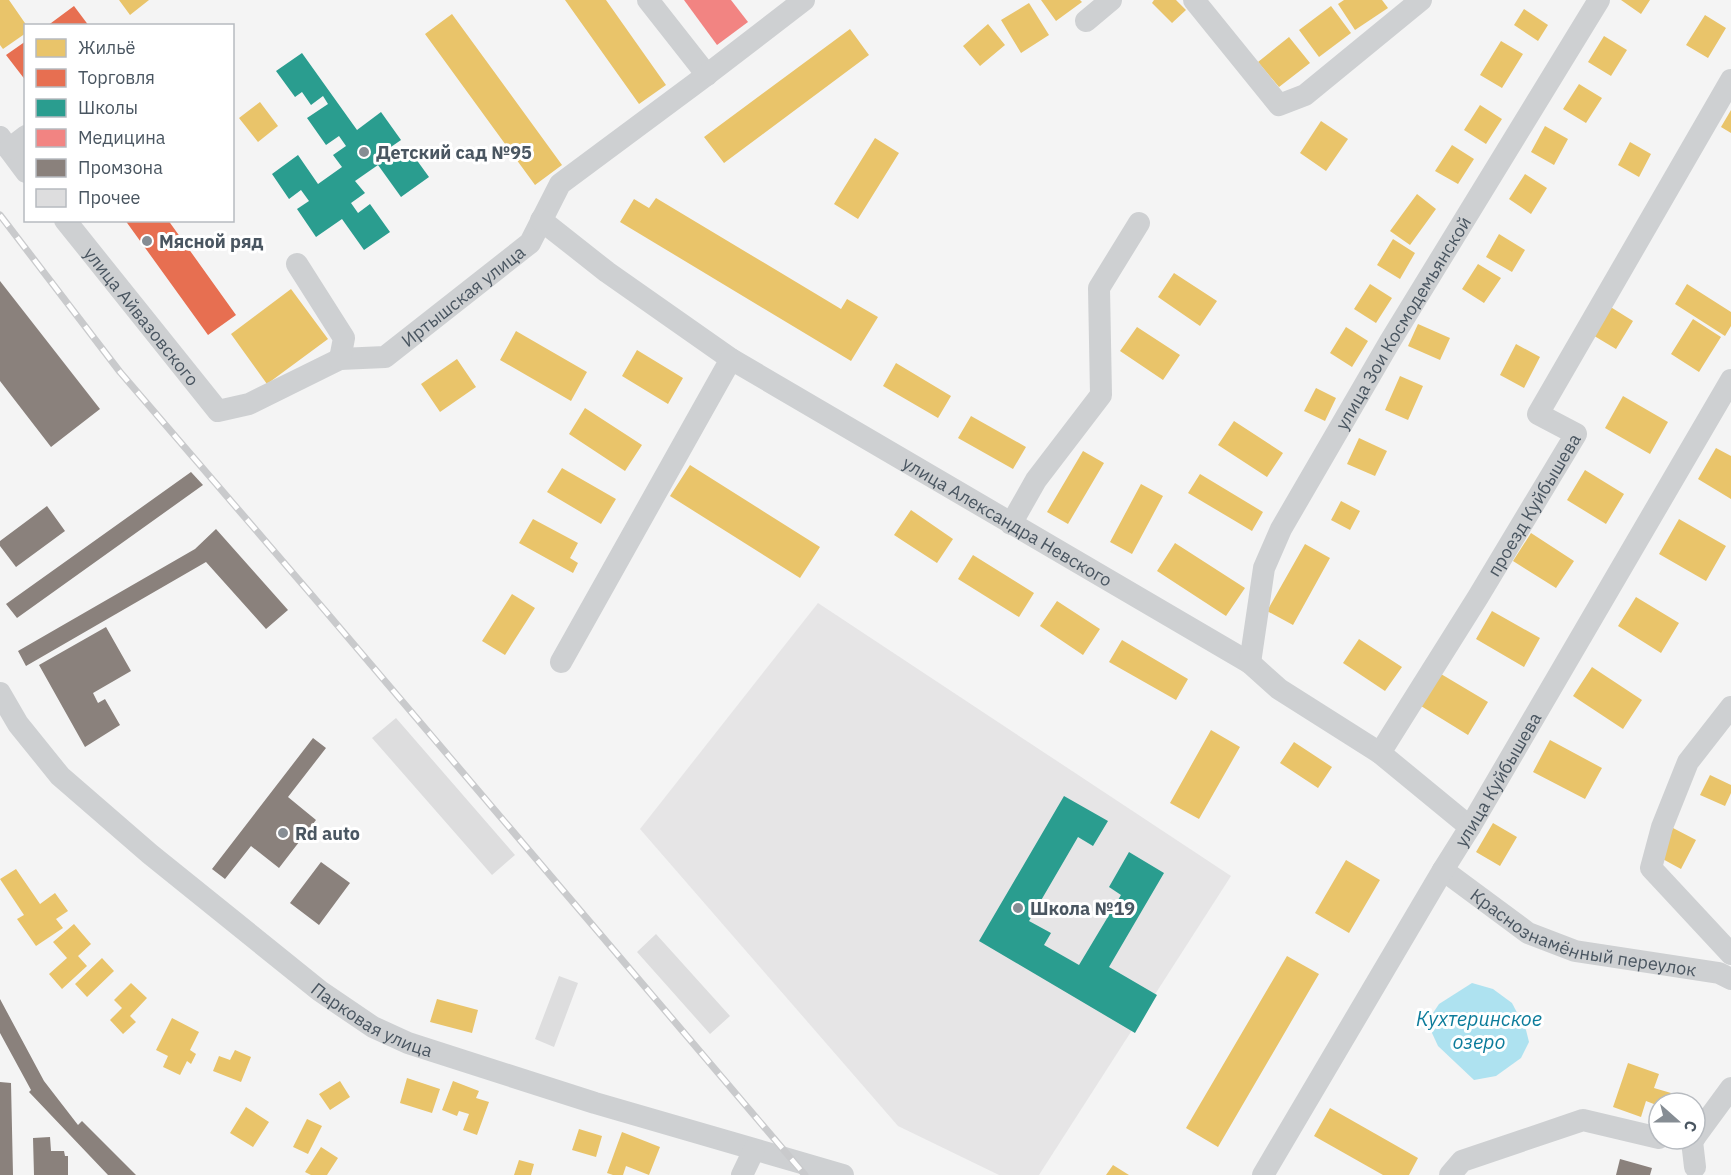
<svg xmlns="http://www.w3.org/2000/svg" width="1731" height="1175" font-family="'IBM Plex Sans',sans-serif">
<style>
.education{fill:#e6e5e6}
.water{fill:#aee2f0}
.homes{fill:#e9c46a}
.shops{fill:#e76f51}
.schools{fill:#2a9d8f}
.health{fill:#f28482}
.industry{fill:#8a817c}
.building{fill:#ddddde}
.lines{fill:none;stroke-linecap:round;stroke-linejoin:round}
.minor{stroke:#ced0d2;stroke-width:22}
.rail-casing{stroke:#c9cacc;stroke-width:7}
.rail{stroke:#fff;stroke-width:4.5;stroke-dasharray:14;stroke-linecap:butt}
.poi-dot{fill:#868d94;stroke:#fff;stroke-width:2}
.labels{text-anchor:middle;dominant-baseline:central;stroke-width:6;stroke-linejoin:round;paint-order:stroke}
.poi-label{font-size:18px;font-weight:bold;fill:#4a5661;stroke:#fff;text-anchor:start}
.street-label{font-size:18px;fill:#4a5661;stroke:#fff}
.water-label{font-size:20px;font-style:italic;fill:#0c7c9b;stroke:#fff}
</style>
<rect width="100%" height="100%" fill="#f4f4f4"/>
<path class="education" d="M818,603L1231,876L1039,1175H999L898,1126L640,829Z"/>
<path class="water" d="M1472,983L1493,989L1512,1003L1526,1030L1529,1042L1521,1058L1496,1076L1474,1080L1438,1046L1432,1033L1429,1019L1439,1004Z"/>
<path class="homes" d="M0,0H9L27,26L26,33L3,49L0,45Z
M119,0H149L130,15Z
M565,0H606L666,85L639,104Z
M1041,0H1080L1082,2L1056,21Z
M1154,0H1176L1186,10L1172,23L1152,3Z
M1344,0H1382L1388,8L1355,30L1338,4Z
M1621,0H1650L1641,14Z
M1029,3L1049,35L1021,53L1001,20Z
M1331,6L1351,33L1319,57L1299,30Z
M1524,9L1548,25L1538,41L1514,25Z
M452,14L562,165L535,185L425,34Z
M1705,15L1726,28L1708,58L1686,45Z
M988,24L1005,45L980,66L963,46Z
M850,29L869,55L724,163L704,137Z
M1604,36L1627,50L1611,76L1588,62Z
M1289,37L1310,63L1279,87L1258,62Z
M1501,41L1523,54L1502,88L1480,75Z
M1579,84L1602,98L1586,123L1563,109Z
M260,102L278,126L258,142L239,118Z
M1480,105L1502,119L1486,144L1464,130Z
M1731,110V133L1721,127Z
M1321,121L1348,139L1326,171L1300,153Z
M1545,126L1568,139L1554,165L1531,152Z
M875,138L899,153L858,219L834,204Z
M1630,142L1651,154L1639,177L1618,165Z
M1452,145L1474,159L1458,184L1435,171Z
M1525,174L1547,188L1531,214L1509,199Z
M1417,194L1436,209L1410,245L1390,231Z
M656,198L841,309L847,299L878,317L851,361L620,222L634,199L649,208Z
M1499,234L1525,250L1512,272L1486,257Z
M1393,239L1415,253L1400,279L1377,265Z
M1478,264L1501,278L1484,303L1462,289Z
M1174,273L1217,301L1200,326L1158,297Z
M1370,284L1392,298L1376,323L1354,309Z
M1687,284L1731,312V326L1725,336L1675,304Z
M291,289L328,339L267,384L231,334Z
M1609,306L1633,321L1616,349L1591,334Z
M1693,319L1721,337L1699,372L1671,354Z
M1418,324L1450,338L1440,360L1408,346Z
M1137,327L1180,355L1163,380L1120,351Z
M1346,327L1368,341L1352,367L1330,353Z
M516,331L587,372L571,401L500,360Z
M1516,344L1540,357L1524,388L1500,375Z
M637,350L683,378L668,404L622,376Z
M457,359L476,387L440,412L421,384Z
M896,363L951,396L938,418L883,386Z
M1400,376L1423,386L1408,420L1385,410Z
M1316,388L1336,398L1325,421L1304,411Z
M1623,396L1668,422L1650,454L1605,428Z
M585,408L642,445L625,471L569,434Z
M971,416L1026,447L1013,469L958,438Z
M1234,421L1283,453L1267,477L1218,445Z
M1359,438L1387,451L1375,476L1347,464Z
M1716,448L1731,456V499L1698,479Z
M1083,451L1104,463L1068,524L1047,512Z
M690,465L820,547L800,578L670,496Z
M562,468L616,499L601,524L547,492Z
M1585,470L1624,494L1606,524L1567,500Z
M1200,474L1263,512L1252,531L1188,493Z
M1141,484L1163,496L1132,554L1110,542Z
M1341,501L1360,511L1350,530L1331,520Z
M911,510L953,539L937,563L894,535Z
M533,519L578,543L570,558L578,563L573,573L519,543Z
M1679,519L1726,546L1706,581L1659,554Z
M1531,533L1574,561L1556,588L1513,561Z
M1175,543L1245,588L1226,616L1157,571Z
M1305,544L1330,558L1293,625L1267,611Z
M973,555L1034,593L1019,617L958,579Z
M512,594L535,608L505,655L482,641Z
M1636,597L1679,623L1661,653L1618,626Z
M1057,601L1100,629L1083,655L1040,626Z
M1492,611L1540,638L1524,667L1476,639Z
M1359,639L1402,667L1385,691L1343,663Z
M1122,640L1188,679L1176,700L1109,662Z
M1592,667L1642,700L1623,729L1573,696Z
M1441,674L1488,702L1468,735L1421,706Z
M1211,730L1240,747L1199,819L1170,803Z
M1550,740L1602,768L1585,799L1533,772Z
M1294,742L1332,767L1318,788L1280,763Z
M1710,775L1731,785V793L1725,806L1700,795Z
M1493,823L1517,837L1500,866L1476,852Z
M1673,828L1696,840L1681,869L1659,857Z
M1346,860L1380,880L1349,933L1315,913Z
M16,869L40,904L55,893L68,911L56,919L63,928L36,946L17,919L24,915L0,879Z
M74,924L91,944L78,956L87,966L62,989L49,974L67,958L53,942Z
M1287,956L1319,974L1218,1147L1186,1128Z
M102,958L114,971L87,997L75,984Z
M131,983L147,998L130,1016L136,1022L123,1034L110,1020L122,1008L114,1000Z
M437,999L478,1010L472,1033L430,1022Z
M172,1018L199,1032L190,1050L196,1054L191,1064L187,1061L180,1075L163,1067L168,1056L156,1050Z
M235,1050L251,1057L241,1082L213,1071L219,1056L230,1060Z
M1628,1063L1659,1074L1654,1088L1671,1093L1667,1103H1659V1106L1646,1101L1641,1117L1613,1107Z
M407,1078L440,1089L432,1113L400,1103Z
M340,1081L350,1097L330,1110L319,1094Z
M453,1081L479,1091L476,1098L489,1102L477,1135L463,1130L469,1114L459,1111L457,1116L442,1110Z
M246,1107L269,1122L253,1147L230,1133Z
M1330,1108L1418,1158L1409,1175H1383L1314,1136Z
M307,1119L322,1126L308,1154L293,1147Z
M579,1129L602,1136L596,1157L572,1150Z
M622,1132L660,1147L649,1175L626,1166L623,1175H613L607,1173Z
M321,1147L338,1158L327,1175H311L305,1172Z
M519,1160L534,1164L531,1175H514Z
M1113,1165L1129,1175H1106Z"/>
<path class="shops" d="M74,6L89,26H47Z
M26,41V81L6,55Z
M125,220H168L236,315L208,335Z"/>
<path class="schools" d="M302,53L357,130L381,112L401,140L388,149L395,158L408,148L429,177L401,197L378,165L355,181L365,193L351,203L358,213L370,204L390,232L364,250L342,219L316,237L297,209L309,201L301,190L289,199L272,174L298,155L318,184L342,167L333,155L346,146L339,136L326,145L307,118L328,104L323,96L311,105L302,92L295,97L276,71Z
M1064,796L1108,821L1093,846L1078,837L1029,921L1051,933L1044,945L1079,965L1121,895L1109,887L1129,852L1164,873L1109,967L1157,995L1135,1033L979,941Z"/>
<path class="health" d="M684,0H731L748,22L717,45Z"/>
<path class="industry" d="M0,281L100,409L51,447L0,381Z
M191,472L203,485L17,618L6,604Z
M47,506L65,531L16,567L0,546V541Z
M216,529L288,610L266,629L206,562L26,666L18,651L195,549Z
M106,627L131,671L93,693L98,703L105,699L120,725L85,747L39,665Z
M313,738L326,748L288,797L316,820L279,868L251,846L225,879L212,869Z
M321,862L350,883L319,925L290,903Z
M0,999L44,1081L78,1125L82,1121L136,1175H108L29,1092L31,1090L0,1033Z
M0,1082L11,1083L13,1175H0Z
M50,1137L51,1151H64L65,1156H68V1175H34L33,1138Z
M1620,1159L1652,1168L1650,1175H1616Z"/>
<path class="building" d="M396,718L515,855L492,875L372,738Z
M656,934L730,1016L710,1034L637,952Z
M559,976L578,983L554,1047L535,1039Z"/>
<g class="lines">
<g class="minor">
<path d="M648,0L707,75"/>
<path d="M1194,0L1279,105L1305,95L1421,0"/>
<path d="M1086,21L1111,0"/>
<path d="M0,137L26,172"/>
<path d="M9,149L26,136"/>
<path id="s1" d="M65,220L218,411L249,404L340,359L385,357L530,243L560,184L700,80L804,0"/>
<path id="s2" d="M541,220L607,272L731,359L1250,663L1279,689L1380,753L1470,827"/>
<path d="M297,264L344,338L340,359"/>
<path d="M1011,524L1036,480L1101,395L1099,288L1139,223"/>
<path d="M561,662L731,359"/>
<path id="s3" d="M1250,663L1264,568L1281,529L1389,343L1599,0"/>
<path id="s4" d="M0,693L18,724L60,776L150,854L320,991L373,1027L408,1043L595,1103L843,1175"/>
<path d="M1731,707L1688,762L1662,827L1651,868L1731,954"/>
<path id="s5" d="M1380,753L1478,597L1576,434L1538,414L1731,80"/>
<path id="s6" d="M1443,870L1528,933L1575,951L1719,973L1731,979"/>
<path d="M1695,1137L1731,1088"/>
<path d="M1694,1139L1692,1141L1695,1167"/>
<path d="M742,1175L754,1150"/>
<path id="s7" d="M1263,1175L1443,870L1470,827L1731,380"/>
<path d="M1450,1175L1462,1161L1583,1120L1659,1138"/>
</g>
<defs>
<path id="rail" d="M0,215L120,372L322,607L805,1175"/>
</defs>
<use href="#rail" class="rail-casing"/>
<use href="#rail" class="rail"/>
</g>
<g class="poi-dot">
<circle cx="364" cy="152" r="6"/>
<circle cx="147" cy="241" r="6"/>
<circle cx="283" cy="833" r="6"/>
<circle cx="1018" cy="908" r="6"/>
</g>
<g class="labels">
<g class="poi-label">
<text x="376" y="152">Детский сад №95</text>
<text x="159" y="241">Мясной ряд</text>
<text x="295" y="833">Rd auto</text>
<text x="1030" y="908">Школа №19</text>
</g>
<g class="street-label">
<text stroke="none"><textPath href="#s1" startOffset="522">Иртышская улица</textPath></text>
<text stroke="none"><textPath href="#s1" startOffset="123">улица Айвазовского</textPath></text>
<text stroke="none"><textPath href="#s3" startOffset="378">улица Зои Космодемьянской</textPath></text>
<text stroke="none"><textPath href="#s5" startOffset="292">проезд Куйбышева</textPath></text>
<text stroke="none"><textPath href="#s2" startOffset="556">улица Александра Невского</textPath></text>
<text stroke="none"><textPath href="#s7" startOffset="460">улица Куйбышева</textPath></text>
<text stroke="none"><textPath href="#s6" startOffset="158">Краснознамённый переулок</textPath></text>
<text stroke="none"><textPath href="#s4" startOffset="500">Парковая улица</textPath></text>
</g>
<g class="water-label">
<text x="1479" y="1018">Кухтеринское<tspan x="1479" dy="23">озеро</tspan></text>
</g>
</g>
<rect x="24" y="24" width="210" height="198" fill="#ffffff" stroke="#b7bbc0" stroke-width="1.5"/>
<rect x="36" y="39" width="30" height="18" fill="#e9c46a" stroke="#b7bbc0" stroke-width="1.5"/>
<text x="78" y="54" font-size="18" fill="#4a5661">Жильё</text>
<rect x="36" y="69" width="30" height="18" fill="#e76f51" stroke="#b7bbc0" stroke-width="1.5"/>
<text x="78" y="84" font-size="18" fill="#4a5661">Торговля</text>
<rect x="36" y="99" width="30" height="18" fill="#2a9d8f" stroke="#b7bbc0" stroke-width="1.5"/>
<text x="78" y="114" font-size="18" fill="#4a5661">Школы</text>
<rect x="36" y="129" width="30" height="18" fill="#f28482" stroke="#b7bbc0" stroke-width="1.5"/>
<text x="78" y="144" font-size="18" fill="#4a5661">Медицина</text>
<rect x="36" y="159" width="30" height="18" fill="#8a817c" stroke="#b7bbc0" stroke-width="1.5"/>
<text x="78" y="174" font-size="18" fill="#4a5661">Промзона</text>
<rect x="36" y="189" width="30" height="18" fill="#ddddde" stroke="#b7bbc0" stroke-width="1.5"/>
<text x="78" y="204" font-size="18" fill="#4a5661">Прочее</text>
<g transform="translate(1677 1121) rotate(111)"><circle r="28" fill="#ffffff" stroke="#b7bbc0" stroke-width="1.5"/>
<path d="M0-4.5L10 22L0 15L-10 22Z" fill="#868d94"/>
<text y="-9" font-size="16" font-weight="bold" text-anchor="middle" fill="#4a5661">С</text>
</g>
</svg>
